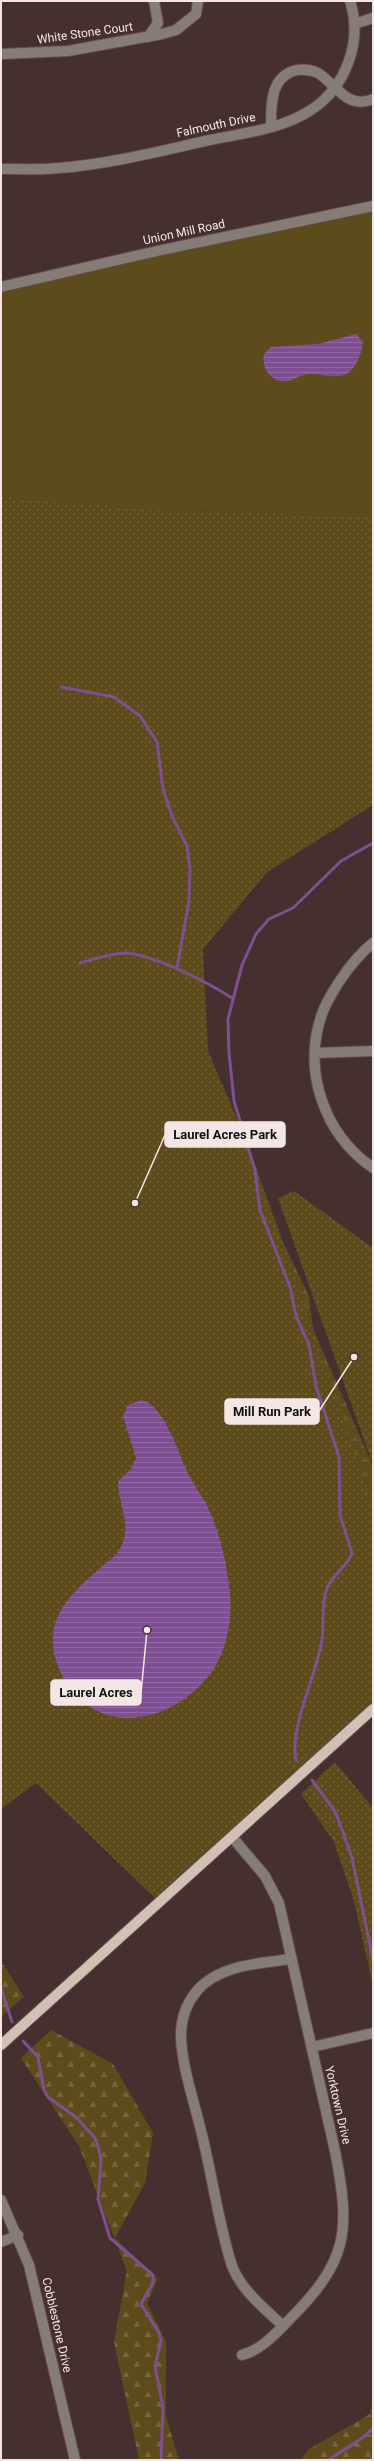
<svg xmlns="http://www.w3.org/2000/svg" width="374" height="2461" font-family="Roboto,sans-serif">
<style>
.grass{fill:#5e4b1b}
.forest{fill:url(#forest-firs)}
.wetland{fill:url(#wetland-marsh)}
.park{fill:url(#park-dots)}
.water{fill:url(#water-rules)}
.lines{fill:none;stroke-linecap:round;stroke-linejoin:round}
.stream{stroke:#7e5093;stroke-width:3}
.minor-casing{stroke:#614d4c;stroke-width:12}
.major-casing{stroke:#614d4c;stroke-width:12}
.minor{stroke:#857c76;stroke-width:10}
.major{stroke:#d3c0b4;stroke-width:10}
.labels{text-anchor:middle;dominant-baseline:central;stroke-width:4;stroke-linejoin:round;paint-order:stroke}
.street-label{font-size:12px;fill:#f5e6e6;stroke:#45302f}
.leader{fill:none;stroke:#f5e6e6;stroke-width:1.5}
.callout-dot{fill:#f5e6e6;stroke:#45302f;stroke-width:1.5}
.callout{fill:#f5e6e6;stroke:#f5e6e6;stroke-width:1.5}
.callout-label{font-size:13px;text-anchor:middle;font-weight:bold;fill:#111}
</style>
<defs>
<pattern id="forest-firs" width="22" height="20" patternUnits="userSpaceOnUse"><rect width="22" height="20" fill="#5e4b1b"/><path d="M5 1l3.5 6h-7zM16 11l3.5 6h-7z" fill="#76653c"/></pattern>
<pattern id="wetland-marsh" width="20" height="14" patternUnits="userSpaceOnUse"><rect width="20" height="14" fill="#5e4b1b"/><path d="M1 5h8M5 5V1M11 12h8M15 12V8" fill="none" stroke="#76653c"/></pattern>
<pattern id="park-dots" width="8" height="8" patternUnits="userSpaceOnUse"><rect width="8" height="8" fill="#5e4b1b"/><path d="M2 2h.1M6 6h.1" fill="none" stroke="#76653c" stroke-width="1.8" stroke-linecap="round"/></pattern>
<pattern id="water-rules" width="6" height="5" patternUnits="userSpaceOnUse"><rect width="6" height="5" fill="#7e5093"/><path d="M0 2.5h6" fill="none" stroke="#9169a2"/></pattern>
</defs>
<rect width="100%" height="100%" fill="#45302f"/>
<path class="grass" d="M373,207V517L157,510L1,497V287Z"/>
<path class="forest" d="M1,1961L24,1997L1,2017Z
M51,2030L113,2064L153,2133L145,2183L115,2238L158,2279L147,2303L166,2342V2417L179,2460H139L114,2342L127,2271L79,2146L21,2058Z
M373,2398V2460H301L309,2449L370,2414Z"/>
<path class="wetland" d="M268,1211L309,1296L313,1329L373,1466V1669Z"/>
<path class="park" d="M1,497L157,510L373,517V805L267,872L203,949L208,1051L246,1140L291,1265L373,1508V1709L160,1903L36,1783L1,1809Z
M294,1191L373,1248V1465L278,1198Z
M335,1762L373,1808V1986L354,1901L334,1842L301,1794Z"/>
<path class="water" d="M356,334L363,342C362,349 360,356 357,362C345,385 328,373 308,374C301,375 295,379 288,381C271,384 261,367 264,354L271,347L318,344Z
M141,1400C161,1401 179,1452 186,1469C191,1481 199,1491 205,1502C220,1530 227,1564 230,1594C232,1616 228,1644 217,1663C188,1716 110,1742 70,1688C61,1676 54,1660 53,1645C50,1611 78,1587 102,1567C108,1561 117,1556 121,1547C132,1524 118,1503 118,1481L131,1469L136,1458L123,1416L128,1405Z"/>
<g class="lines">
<path class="stream" d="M61,687L114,697L140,716L157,742L163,789L172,816L187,846L190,868L189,901L177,968
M80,963C95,959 111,953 125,953C153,954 209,983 232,998
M296,1760C289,1728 317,1674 322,1640C324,1623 321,1605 327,1588C333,1574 348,1566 352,1553L340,1515L339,1457L316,1386L309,1345L296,1316L290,1287L260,1210L255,1170L234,1101L229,1053L228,1019L242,965L256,934L269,919L293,908L341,861L373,843
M312,1780L336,1813L352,1858L373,1960
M1,1988L12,2022
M23,2041L38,2057L44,2090L48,2097L77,2118L95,2138L98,2146L101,2160L98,2199L110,2238L153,2275V2283L141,2304L159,2333L161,2341L155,2366L163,2408L161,2460
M329,2460C344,2448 360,2443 373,2428"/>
<defs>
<path id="minor" d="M354,24L373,18
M148,37L158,23L154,1
M1,54L68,51L162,34L176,30L196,14L198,1
M271,127C271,105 270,76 297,70C305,69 312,70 318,73C337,85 347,110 373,99
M1,169C20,169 39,170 59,168C110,164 160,151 210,140C244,133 282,129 311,110C346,87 363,41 350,1
M1,287L157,251L373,206
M373,943C359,954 349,967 339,982C333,992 326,1002 322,1014C302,1071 324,1134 373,1168
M315,1053L373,1051
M232,1837L265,1876L279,1903L335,2151C351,2233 348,2261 288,2321C274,2335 261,2350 242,2355
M312,2047L373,2033
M1,2200L29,2265L75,2460
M1,2242L18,2235
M283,2326C264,2308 242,2291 232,2266C219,2225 213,2181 203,2139C196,2107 180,2063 181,2031C182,2017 187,2003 196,1992C218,1965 260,1963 292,1959"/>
<path id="major" d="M1,2045L373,1709"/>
</defs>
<use href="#minor" class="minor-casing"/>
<use href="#major" class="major-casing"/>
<use href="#minor" class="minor"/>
<use href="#major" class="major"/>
</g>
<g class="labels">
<g class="street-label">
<text transform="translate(85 33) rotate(-8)">White Stone Court</text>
<text transform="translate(216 125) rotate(-12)">Falmouth Drive</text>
<text transform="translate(184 232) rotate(-12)">Union Mill Road</text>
<text transform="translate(338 2105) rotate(77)">Yorktown Drive</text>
<text transform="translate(57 2325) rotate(77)">Cobblestone Drive</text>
</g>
</g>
<path class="leader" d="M135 1203L165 1135M354 1357L319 1411M147 1630L141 1693"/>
<g class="callout-dot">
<circle cx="135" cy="1203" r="4"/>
<circle cx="354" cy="1357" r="4"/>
<circle cx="147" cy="1630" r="4"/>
</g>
<g class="callout">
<rect x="165" y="1122" width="120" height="25" rx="4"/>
<rect x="225" y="1399" width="94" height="25" rx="4"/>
<rect x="51" y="1680" width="90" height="25" rx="4"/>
</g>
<g class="callout-label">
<text x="225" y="1139">Laurel Acres Park</text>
<text x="272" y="1416">Mill Run Park</text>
<text x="96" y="1697">Laurel Acres</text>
</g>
<rect width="374" height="2461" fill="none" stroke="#f5e6e6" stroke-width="4"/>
</svg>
